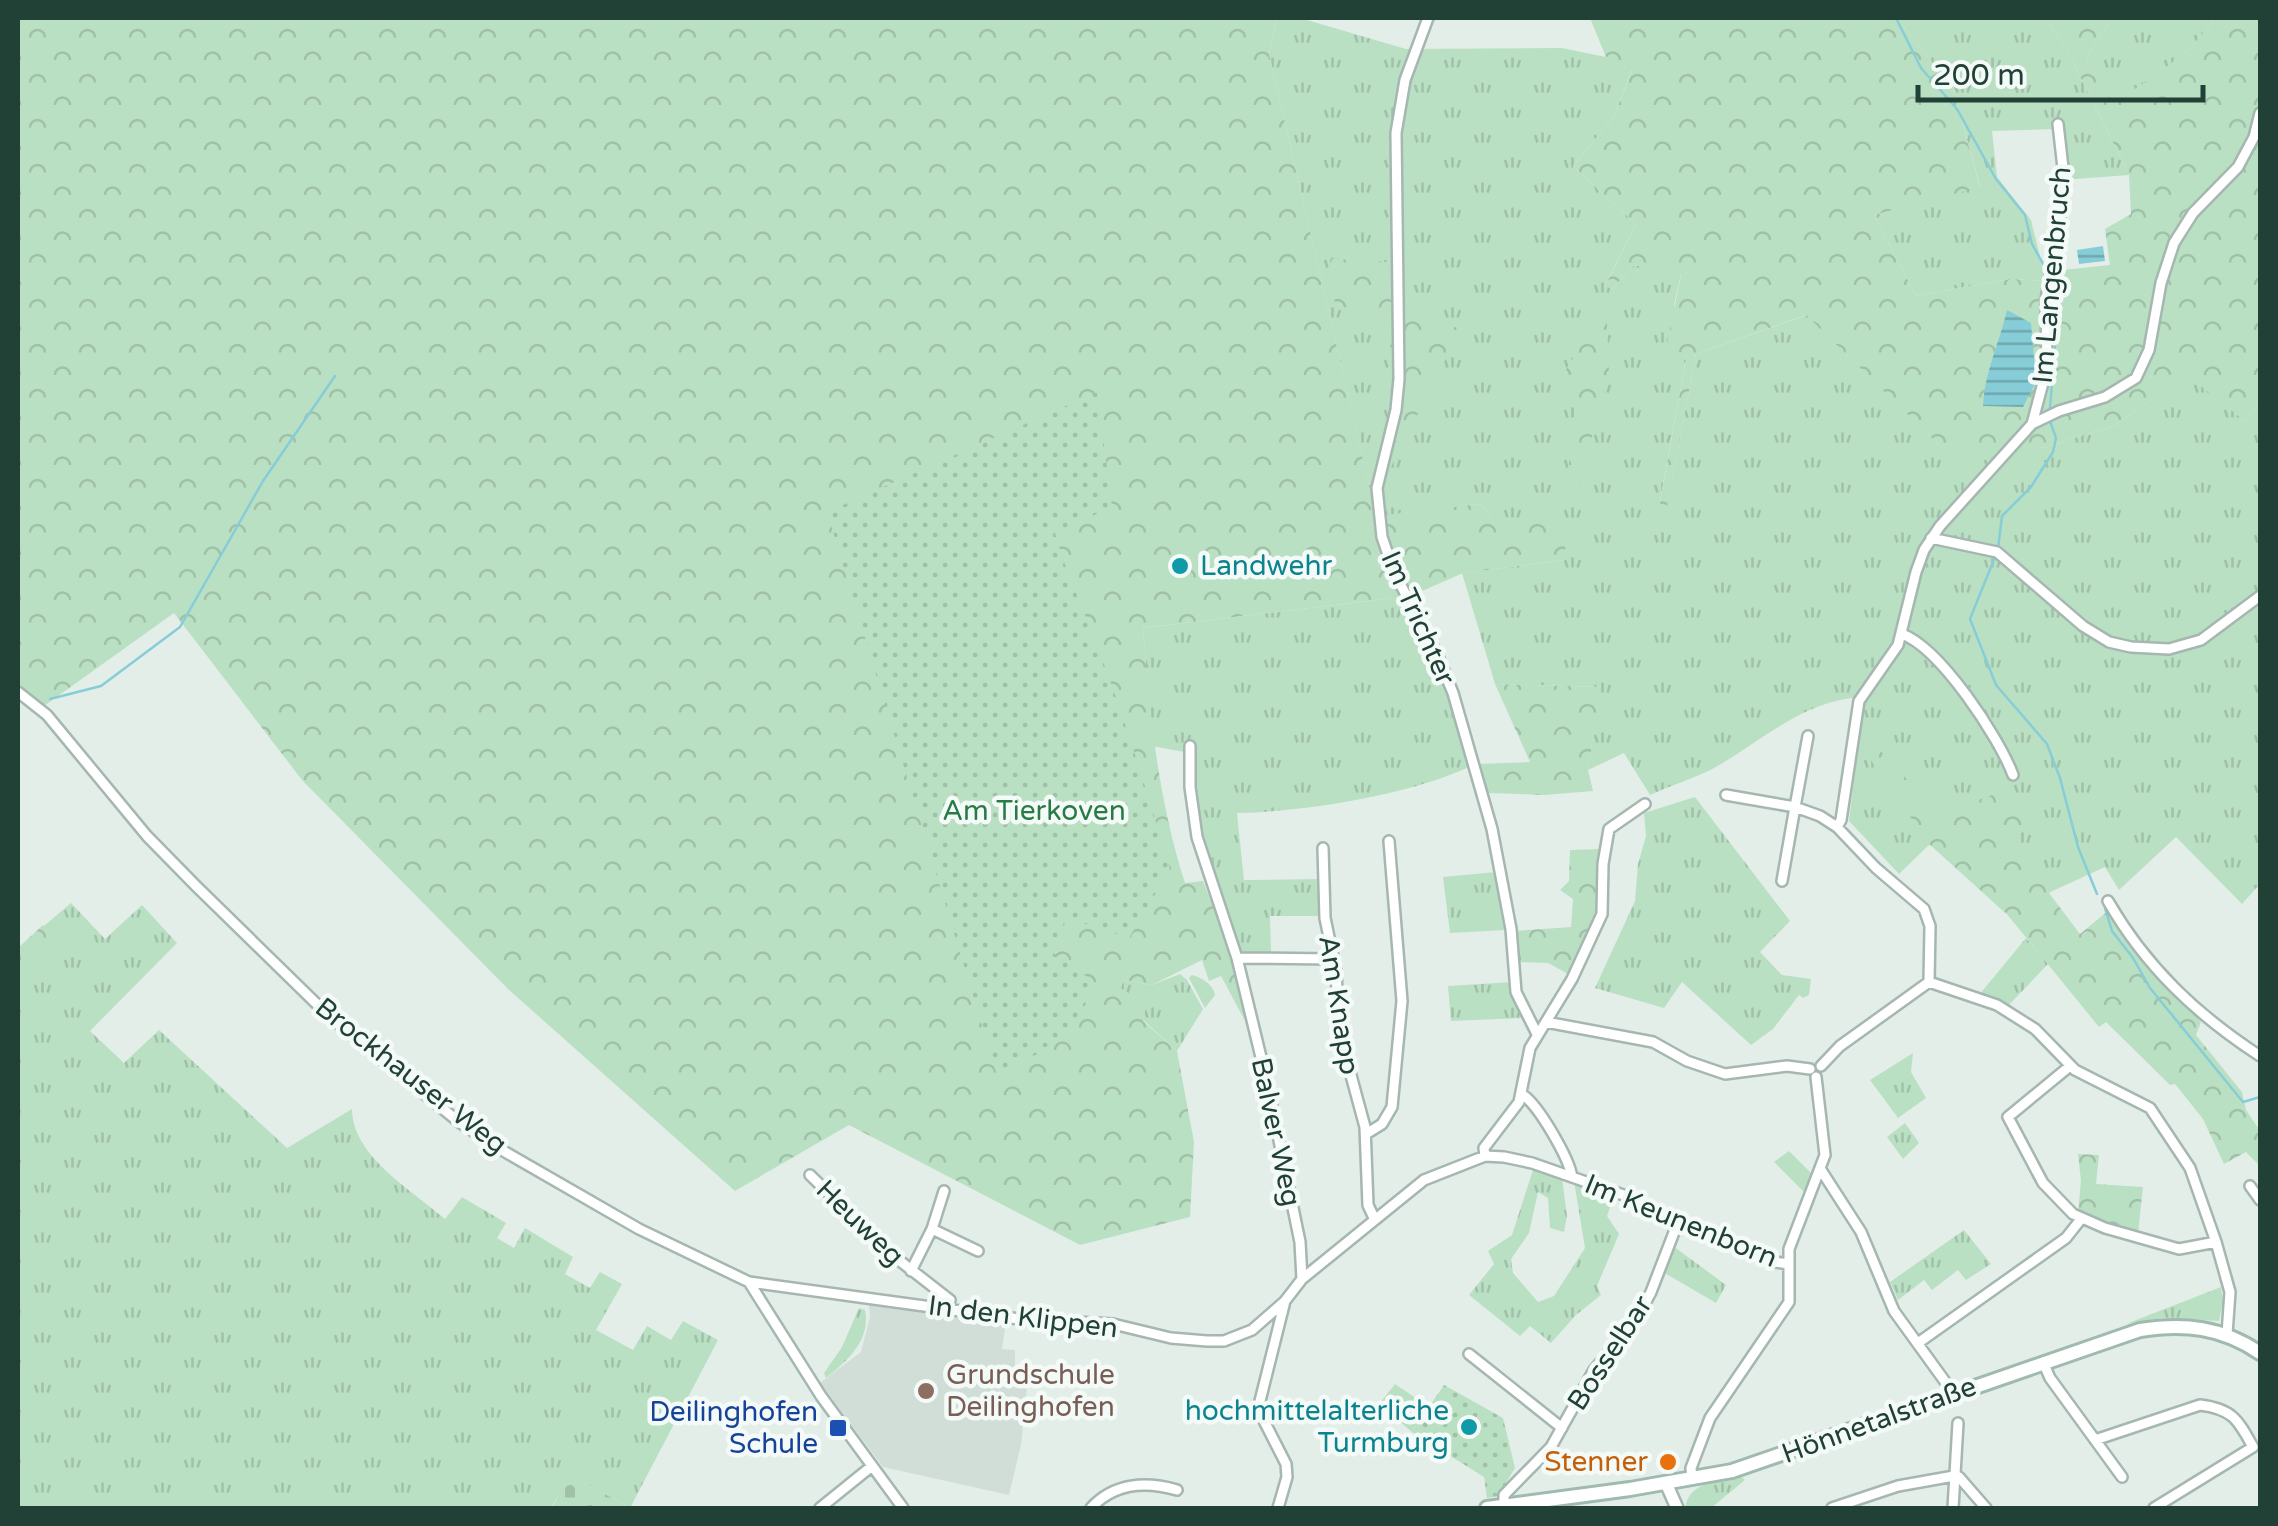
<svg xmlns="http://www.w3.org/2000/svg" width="2278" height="1526" font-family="'Varela Round',sans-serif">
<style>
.built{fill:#d1ded7}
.grass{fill:url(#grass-tufts)}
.forest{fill:url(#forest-crowns)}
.cemetery{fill:url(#cemetery-stones)}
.park{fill:url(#park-dots)}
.water{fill:url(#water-rules)}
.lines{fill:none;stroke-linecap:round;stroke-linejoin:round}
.stream{stroke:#87cdd7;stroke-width:2.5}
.minor-casing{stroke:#a5b7b0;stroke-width:14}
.tertiary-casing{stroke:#a5b7b0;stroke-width:16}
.secondary-casing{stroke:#a0bab0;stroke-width:18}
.minor{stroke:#fff;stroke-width:9}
.tertiary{stroke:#fff;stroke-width:11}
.secondary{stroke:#fff;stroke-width:12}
.culture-dot{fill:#0f9aa8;stroke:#f4faf7;stroke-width:4}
.education-dot{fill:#8d6e63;stroke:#f4faf7;stroke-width:4}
.transit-dot{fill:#1a4fb4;stroke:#f4faf7;stroke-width:4}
.food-dot{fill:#e8710a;stroke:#f4faf7;stroke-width:4}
.labels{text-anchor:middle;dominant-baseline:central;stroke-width:9;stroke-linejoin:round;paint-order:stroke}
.street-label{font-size:28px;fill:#214137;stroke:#f4faf7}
.culture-label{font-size:28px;fill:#0d838f;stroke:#f4faf7;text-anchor:start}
.park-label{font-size:28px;fill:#287b45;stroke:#f4faf7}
.education-label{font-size:28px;fill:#785e54;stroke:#f4faf7;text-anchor:start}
.transit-label{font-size:28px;fill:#164399;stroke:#f4faf7;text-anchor:end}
.food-label{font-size:28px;fill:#c56008;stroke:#f4faf7;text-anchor:end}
</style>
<defs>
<pattern id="grass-tufts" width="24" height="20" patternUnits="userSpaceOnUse" patternTransform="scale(2.5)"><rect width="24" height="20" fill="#bae0c3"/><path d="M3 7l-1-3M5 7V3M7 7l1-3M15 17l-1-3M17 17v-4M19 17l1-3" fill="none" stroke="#a0c1a8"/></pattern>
<pattern id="forest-crowns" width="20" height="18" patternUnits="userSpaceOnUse" patternTransform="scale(2.5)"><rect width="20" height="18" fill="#bae0c3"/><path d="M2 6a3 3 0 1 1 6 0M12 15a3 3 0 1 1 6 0" fill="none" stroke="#a0c1a8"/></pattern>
<pattern id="cemetery-stones" width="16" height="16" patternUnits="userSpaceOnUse" patternTransform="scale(2.5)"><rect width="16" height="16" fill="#bae0c3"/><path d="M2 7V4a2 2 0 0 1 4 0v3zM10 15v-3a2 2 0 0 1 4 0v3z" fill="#a0c1a8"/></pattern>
<pattern id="park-dots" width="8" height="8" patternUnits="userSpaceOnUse" patternTransform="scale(2.5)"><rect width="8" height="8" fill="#bae0c3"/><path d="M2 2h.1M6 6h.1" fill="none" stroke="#a0c1a8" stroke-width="1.8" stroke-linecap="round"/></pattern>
<pattern id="water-rules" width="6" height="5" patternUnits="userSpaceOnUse" patternTransform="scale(2.5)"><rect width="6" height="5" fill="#87cdd7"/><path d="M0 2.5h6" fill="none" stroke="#6ea8af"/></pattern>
</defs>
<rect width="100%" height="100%" fill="#e3eee9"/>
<path class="built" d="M869,1304L1006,1322L1002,1349L1015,1350V1379L1028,1378L1021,1445L1009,1495L883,1467L820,1383L861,1352L870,1317Z"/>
<path class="grass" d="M1277,18H1300L1406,49L1562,48L1606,57L1632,70L1613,118L1573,166L1636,224L1605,285L1612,289L1634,265L1681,274L1674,305L1687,354L1659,506H1667L1696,354L1807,315L1943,449H2038L2113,426L2189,375L2245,421L2260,400V884L2242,904L2176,837L2119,890L2105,867L2005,913L1930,844L1899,874L1849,821L1864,697C1806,699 1764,739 1716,767C1696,778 1671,785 1650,795L1624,753L1588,770L1600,687L1495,684L1462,573L1565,560L1492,517L1480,504L1376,517L1269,54Z
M1897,18H2046L2068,52L2129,175L2062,180L2057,129L1992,131L1997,177L2031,220L2046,281L2010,279L1916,296L1874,215L1980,186L1953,89Z
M2112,18H2216L2187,52L2114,105L2086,59Z
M1411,596L1456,688L1471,766C1411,795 1303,812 1237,813L1244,880L1320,879L1322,916H1270L1271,952L1237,956L1208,868L1195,847L1185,795L1184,752L1152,746L1143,628Z
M1695,797L1790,921L1760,952L1782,975L1811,979L1809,995L1803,998L1799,995L1773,1029L1751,1045L1682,982L1664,1008L1595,988L1635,901L1638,864L1646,836L1644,813Z
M1496,872L1506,930L1450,933L1443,877Z
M71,903L105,939L142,905L177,943L90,1031L124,1063L159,1030L287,1148L352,1109C352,1156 413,1191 445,1219L462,1197L506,1223L497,1238L514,1248L525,1228L573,1257L565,1274L590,1288L600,1272L622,1284L596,1330L633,1350L647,1326L671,1340L683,1321L718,1340L630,1508L570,1475L551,1508H18V948Z
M2026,938L2048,964L2006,1008L1979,995Z
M1180,974L1187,980L1203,1009L1177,1051L1143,1020L1120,988L1124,980L1152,985Z
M1192,975C1202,978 1213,984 1215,995L1205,1008L1189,978Z
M1512,982L1523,1018L1451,1021L1448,986Z
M1913,1053L1911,1072L1926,1098L1898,1118L1870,1080Z
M1905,1123L1919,1143L1903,1159L1887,1137Z
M1789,1151L1814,1176L1805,1193L1774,1162Z
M1533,1170L1562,1178L1567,1216L1564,1232L1550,1228L1548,1198L1538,1192L1529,1233L1511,1259L1513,1273L1538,1302L1554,1296L1585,1248L1574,1181L1614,1196L1607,1216L1619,1234L1597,1286L1601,1295L1576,1315L1551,1343L1530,1326L1520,1336L1469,1295L1494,1264L1488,1251L1512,1235Z
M1964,1230L1991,1264L1966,1280L1958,1270L1932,1290L1924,1280L1898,1300L1890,1282Z
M1673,1246L1726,1285L1716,1303L1663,1272Z
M2221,1287L2223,1301L2219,1321L2162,1318L2126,1324Z
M859,1308L865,1310C871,1341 847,1361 826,1378L824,1373L842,1347Z
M1395,1384L1429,1407L1412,1432L1379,1404Z
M1742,1477L1745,1480L1711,1508H1685C1690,1480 1718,1482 1742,1477Z"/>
<path class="forest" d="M18,18H1277L1269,54L1376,516L1480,504L1492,517L1566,519L1565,560L1463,573L1411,596L1143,628C1150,716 1158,799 1185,883L1203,881L1234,960L1247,1016L1244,1019L1221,976L1209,981L1202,960L1152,985L1124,980L1121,988L1146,1006L1143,1021L1177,1051L1194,1142L1190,1217L1080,1245L849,1125L735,1191L508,989L302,780L174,613L44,706L18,688Z
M1590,18H1897L1953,89L1980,187L1874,215L1916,296L2010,279L2045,281L2043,272L2110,265L2105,229L2131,214L2129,175L2068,52L2046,18H2112L2086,59L2114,104L2187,52L2216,18H2260V400L2245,421L2188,376L2113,426L2038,449H1943L1806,315L1696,354L1667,507H1659L1687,354L1666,348L1681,275L1634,265L1612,289L1605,286L1636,224L1573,166L1613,118L1632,71L1606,57Z
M1330,259L1388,262L1394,309L1461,329L1390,469L1384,467L1391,447L1390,324L1335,304Z
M1606,301L1609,370L1575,502H1564L1579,388L1563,375Z
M1495,684L1601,687L1588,770L1593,791L1545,795L1487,793L1477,764L1530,762Z
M1876,746L1930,804L1954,809L2000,792L2025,799L2019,840L2049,893L2080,934L2109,910L2168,986L2201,1022L2196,1035L2242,1092L2246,1110L2260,1131V1166L2246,1152L2224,1164L2203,1119L2175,1084L2170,1085L2106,1022L2099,1027L2006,913L1929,844L1868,756Z
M1601,849L1600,912L1570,975L1548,963L1518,962L1515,931L1571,927L1573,899L1560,890L1569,881L1570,850Z
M43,925L57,944L18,983V948Z
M2078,1154L2099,1155L2096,1184L2143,1187L2138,1233L2078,1213L2081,1181Z"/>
<path class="cemetery" d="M569,1474L630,1508H631H552Z"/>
<path class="park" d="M1097,392L1112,507L1055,533C1067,576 1086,615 1101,656C1127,726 1149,798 1170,869L1129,938L1068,918L1049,950L1097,984L1077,1019L1040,1053L996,1072L827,512Z
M1444,1385L1503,1418L1515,1468L1498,1496L1487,1498L1484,1477L1412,1432Z"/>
<path class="water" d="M2103,246L2105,261L2079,264L2077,250Z
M2007,310L2031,323L2036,382L2023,407L1983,406C1985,371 1999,344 2007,310Z"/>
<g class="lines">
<path class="stream" d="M1896,18L1921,68L1957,109L1996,179L2025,215L2032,244L2047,271
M2050,408L2059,293L2053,282
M1998,549L2002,516L2031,487L2053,452L2056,438L2050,421
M1995,557L1970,619L1996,685L2047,744L2060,778L2078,847L2097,894
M50,699L101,686L180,627L263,481L335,376
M2105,908L2112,931L2133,958L2150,988L2243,1102L2260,1097"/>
<defs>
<path id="minor" d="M1428,18L1405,80L1396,133L1399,379L1396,410L1377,488L1382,537L1394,572L1437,654L1453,693L1492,829L1511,929L1516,992L1537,1034
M2032,424L2047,368L2046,300L2065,186L2058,124
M1931,538L1997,552L2083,626L2109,642L2131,647L2169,649L2201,640L2260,596
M1902,634C1940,648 1999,737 2013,775
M18,692L47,715L147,836L196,886L329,1016L399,1073L459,1122L500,1149L639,1229L749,1282L821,1396L903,1508
M1808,736L1795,807L1820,816L1837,827L1876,868L1924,909L1930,926L1929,982L1997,1005L2035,1029L2075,1070L2150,1108L2190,1168L2216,1242L2230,1292L2227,1334
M1190,746V787L1197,837L1237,958L1267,1082L1300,1242L1302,1279
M1726,795L1795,807L1782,881
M1837,827L1841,820L1859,701L1898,645L1916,572L1924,550L1940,526L2032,424L2059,411L2105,397L2136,378L2149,350L2161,283L2174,243L2193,213L2238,167L2254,137L2260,113
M1323,848L1325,918L1336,971L1339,1031L1365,1127L1368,1205L1374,1218
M2108,901C2146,967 2197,1015 2260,1056
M1237,958L1333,959
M1546,1022L1653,1042L1687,1061L1725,1074L1787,1066L1810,1069
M1821,1066L1840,1046L1929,982
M2070,1066L2008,1117L2043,1183L2073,1214L2105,1228L2179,1249L2216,1242
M1523,1095C1539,1106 1569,1158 1572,1177
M1366,1134L1382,1124L1392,1107L1402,1001L1389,841
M1485,1156L1504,1157L1532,1163L1632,1198L1678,1222L1775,1262L1789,1264
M1821,1170L1861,1232L1894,1311L1954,1394
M810,1175L891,1254L950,1300L945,1309
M2250,1186L2260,1200
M932,1229L944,1191
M911,1271L932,1229L978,1251
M749,1282L1019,1319L1113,1324L1171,1338L1207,1341H1224L1252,1330L1284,1302
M1918,1343L2066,1238L2081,1219
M1469,1354L1562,1428
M2043,1362L2050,1378L2122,1477
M2095,1440L2200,1405C2233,1409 2238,1420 2253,1447L2154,1508
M1692,1478L1691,1468L1710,1418L1789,1302V1249L1825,1155L1816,1077
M1504,1506V1495L1551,1447L1594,1370L1636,1320L1651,1292L1678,1222
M820,1508L872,1466
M1091,1508C1114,1483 1146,1481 1177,1490
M1278,1508L1287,1477L1286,1464L1258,1409L1285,1301L1302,1279L1424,1180L1485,1156L1484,1148L1519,1102L1530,1048L1572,979L1602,914L1603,864L1609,829L1645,804
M1832,1508L1898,1486L1954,1476L1959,1477L1986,1508
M1953,1508L1958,1423"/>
<path id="tertiary" d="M1666,1483L1677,1508"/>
<path id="secondary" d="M1487,1508L1630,1489L1732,1471L2140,1330C2184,1323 2222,1327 2260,1353"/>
</defs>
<use href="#minor" class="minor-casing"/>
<use href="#tertiary" class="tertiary-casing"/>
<use href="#secondary" class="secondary-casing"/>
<use href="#minor" class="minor"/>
<use href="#tertiary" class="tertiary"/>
<use href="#secondary" class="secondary"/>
</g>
<g class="culture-dot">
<circle cx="1180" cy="566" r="10"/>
<circle cx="1469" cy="1427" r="10"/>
</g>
<circle class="education-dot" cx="926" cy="1391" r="10"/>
<rect class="transit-dot" x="828" y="1418" width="20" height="20" rx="5"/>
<circle class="food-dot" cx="1668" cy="1462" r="10"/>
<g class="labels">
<g class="street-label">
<text transform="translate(2052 275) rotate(-85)">Im Langenbruch</text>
<text transform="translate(1418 618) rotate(66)">Im Trichter</text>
<text transform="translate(1339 1005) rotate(81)">Am Knapp</text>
<text transform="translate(411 1076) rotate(38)">Brockhauser Weg</text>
<text transform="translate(1276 1132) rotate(78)">Balver Weg</text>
<text transform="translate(1681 1221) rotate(22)">Im Keunenborn</text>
<text transform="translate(860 1223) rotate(44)">Heuweg</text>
<text transform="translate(1023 1317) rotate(7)">In den Klippen</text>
<text transform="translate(1610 1353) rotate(-57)">Bosselbar</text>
<text transform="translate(1879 1420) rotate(-20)">Hönnetalstraße</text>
</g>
<g class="culture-label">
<text x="1200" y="566">Landwehr</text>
<text x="1449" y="1411" text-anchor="end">hochmittelalterliche<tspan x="1449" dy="32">Turmburg</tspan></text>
</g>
<g class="park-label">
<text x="1034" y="811">Am Tierkoven</text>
</g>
<g class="education-label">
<text x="946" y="1375">Grundschule<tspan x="946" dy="32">Deilinghofen</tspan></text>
</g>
<g class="transit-label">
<text x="818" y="1412">Deilinghofen<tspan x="818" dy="32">Schule</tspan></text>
</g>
<g class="food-label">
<text x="1648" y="1462">Stenner</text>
</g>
</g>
<rect width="2278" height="1526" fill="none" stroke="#214137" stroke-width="40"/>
<path d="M1918 85v15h285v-15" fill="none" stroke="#214137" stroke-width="5"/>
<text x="1933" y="85" font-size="30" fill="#214137" stroke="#f4faf7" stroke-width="8" paint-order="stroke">200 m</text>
</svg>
